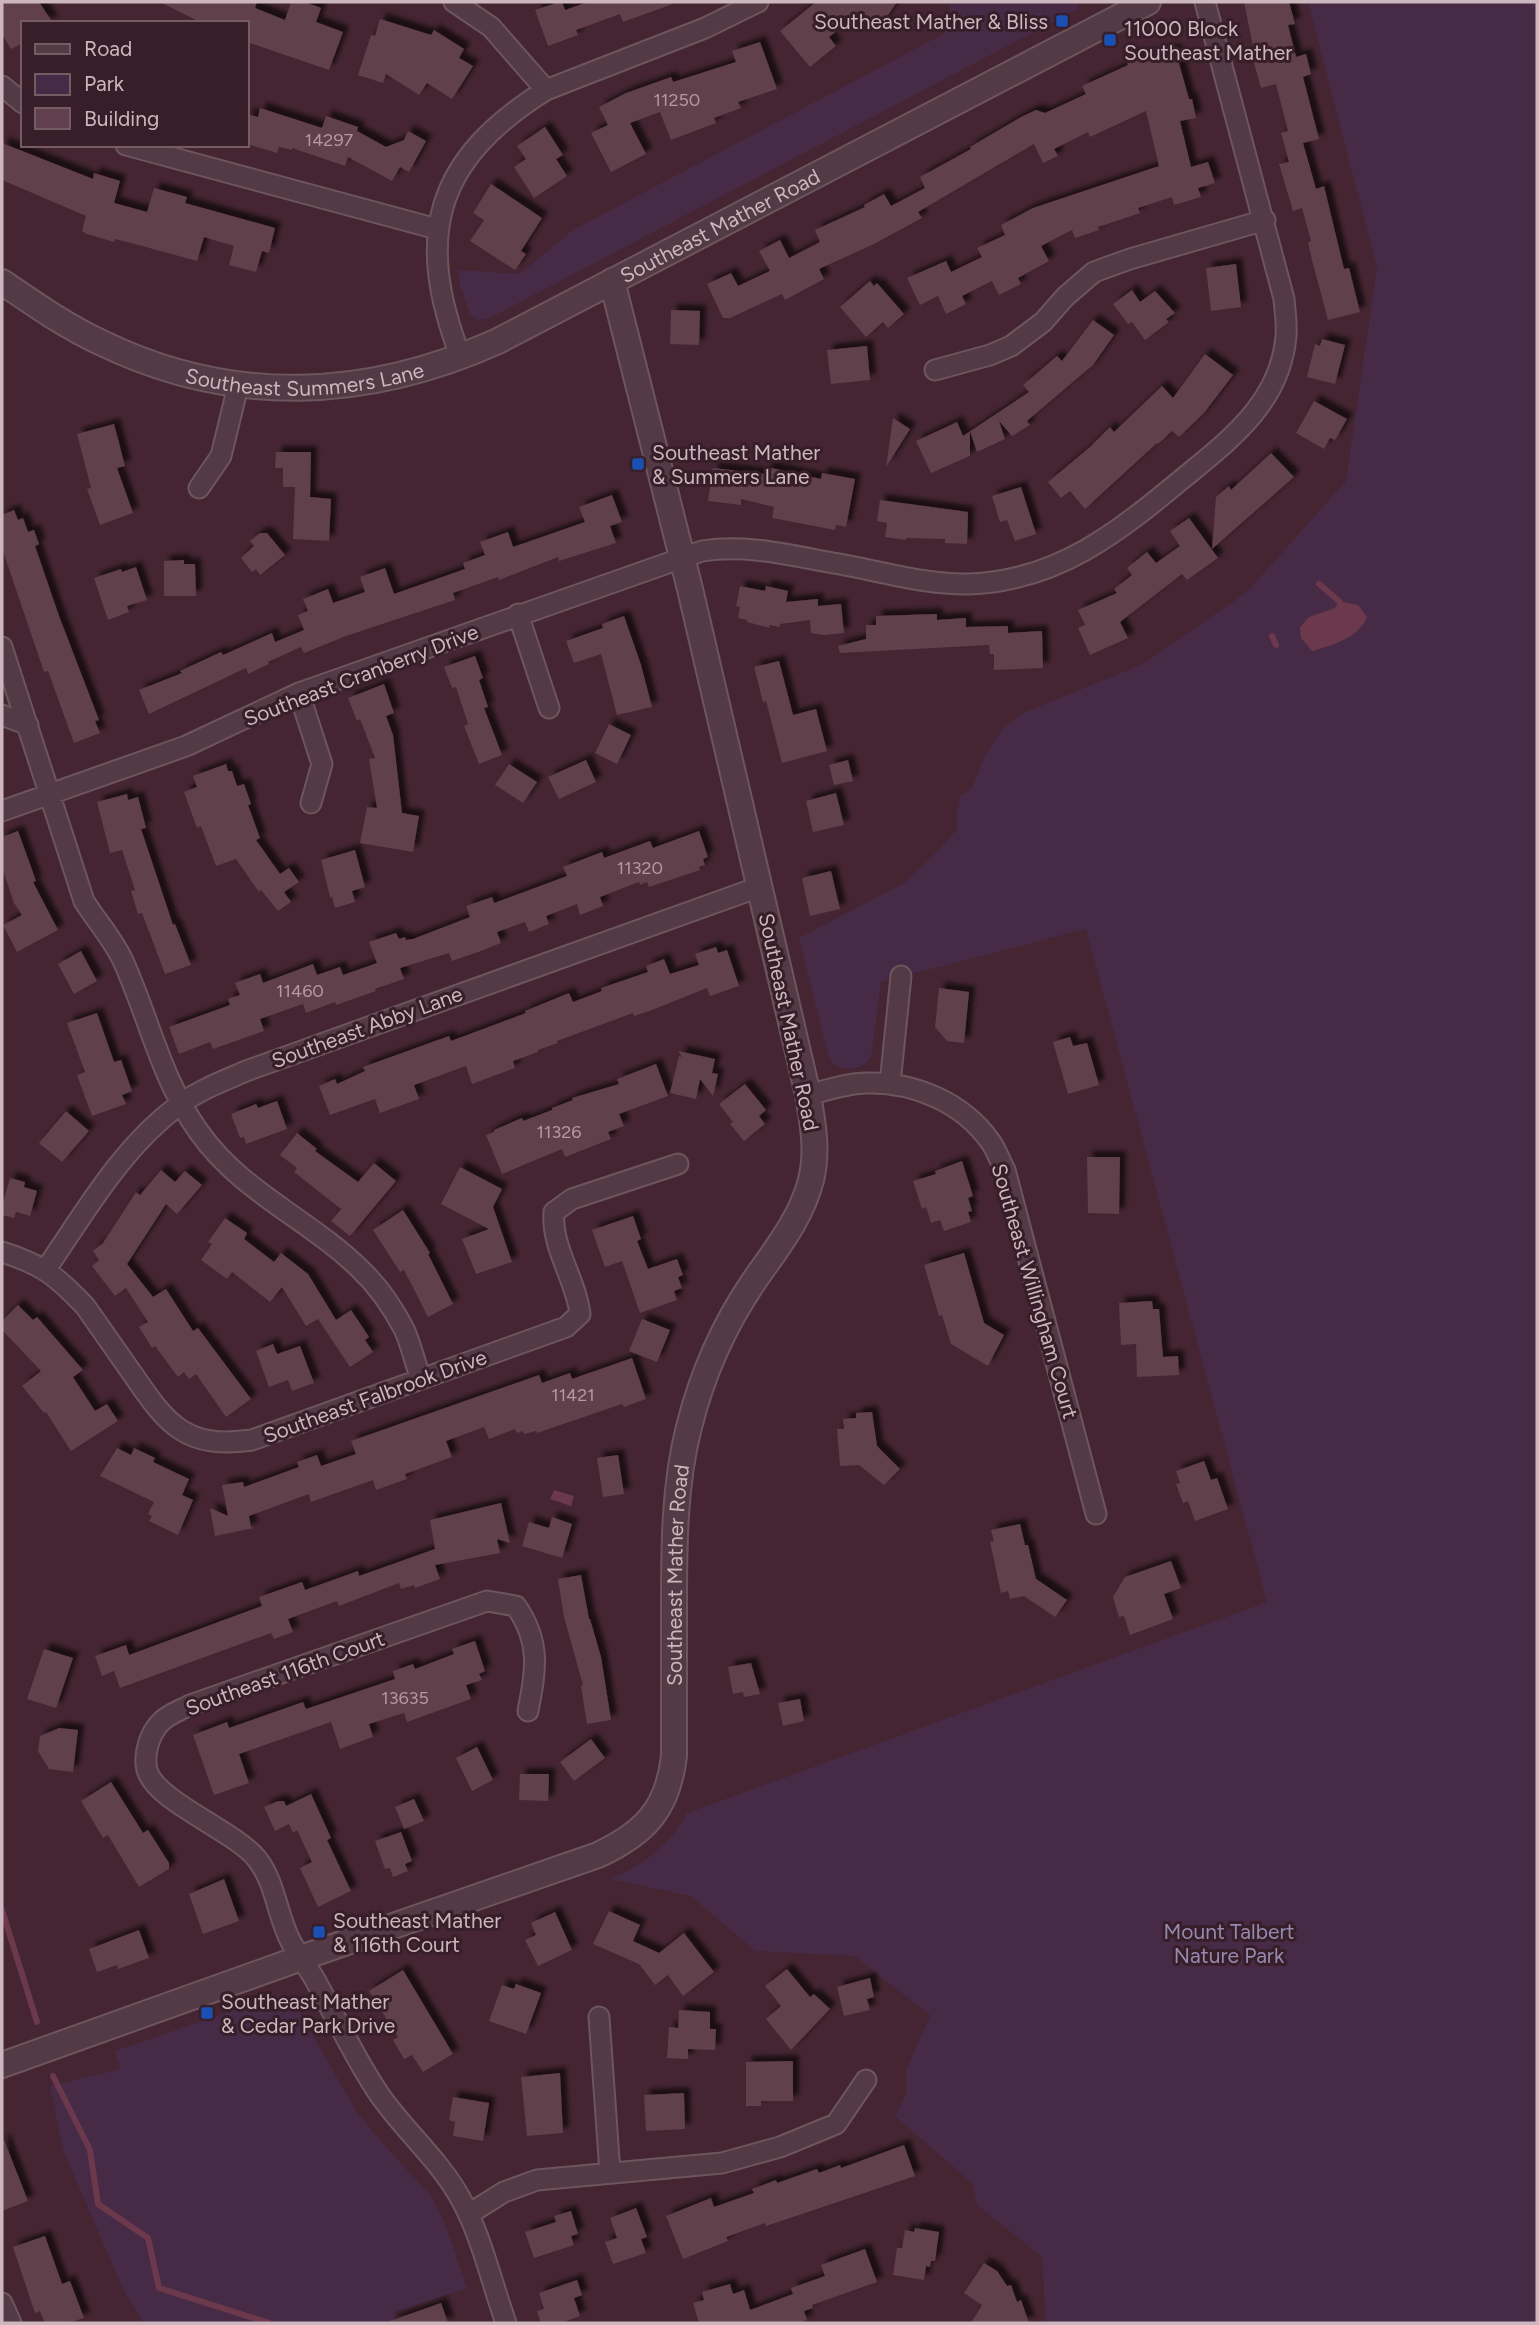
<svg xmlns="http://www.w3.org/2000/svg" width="1539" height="2325" font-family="Figtree,sans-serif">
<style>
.green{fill:#472b46}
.water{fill:#6b384c}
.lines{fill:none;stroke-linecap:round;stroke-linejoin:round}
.stream{stroke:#6b384c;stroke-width:6}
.building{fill:#613f4c;filter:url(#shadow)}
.minor-casing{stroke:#6d555e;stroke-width:23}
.tertiary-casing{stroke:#6d555e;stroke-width:28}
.minor{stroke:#533a44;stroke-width:19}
.tertiary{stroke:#533a44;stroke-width:24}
.transit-dot{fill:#1a4fb4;stroke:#381e28;stroke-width:2.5}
.labels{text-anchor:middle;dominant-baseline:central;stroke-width:6;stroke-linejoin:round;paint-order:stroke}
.number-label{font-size:18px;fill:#b299a2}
.poi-label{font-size:21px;fill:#cdb7bf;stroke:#381e28;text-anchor:start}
.street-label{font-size:21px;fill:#cdb7bf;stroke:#381e28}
.park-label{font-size:21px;fill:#958ab2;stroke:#381e28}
</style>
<defs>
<filter id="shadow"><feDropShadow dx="6" dy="-6" stdDeviation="2" flood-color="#0009"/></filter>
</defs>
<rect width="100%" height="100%" fill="#442531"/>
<path class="green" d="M951,2H1076L1078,9L490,318L479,320L470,314L460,285L458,270L520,274L573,230L945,33Z
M1308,2H1537V2323H1046L1042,2257L977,2205L973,2184L895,2116L906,2095V2070L930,2016L929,2014L854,1956L755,1951L691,1896L610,1879C644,1865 669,1846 687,1813L1267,1602L1086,929L881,982L871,1057C861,1072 838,1073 829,1058L799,938L904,883L938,851L957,829L956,815L960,796L972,788L984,758L1002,729L1023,713L1143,664L1247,592L1346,481L1377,268Z
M280,1994L287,1996L294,2003L357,2112L379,2139L431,2196L444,2221L467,2288L396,2312L393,2323H144L124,2291L63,2150L50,2086L121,2069L115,2051Z"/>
<path class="water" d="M1339,601L1358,605L1367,617C1358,639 1332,645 1312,651L1301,638L1300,627L1309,617L1335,608Z
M554,1490L574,1496L571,1506L550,1499Z"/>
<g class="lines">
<path class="stream" d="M1319,584L1339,601
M1272,636L1276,645
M2,1910L37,2022
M53,2076L90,2150L98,2204L148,2238L159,2288L269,2323"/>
</g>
<path class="building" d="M2,2H39L53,23H23V43L11,49L2,34Z
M160,2H257L255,8L285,20L291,2H305L321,8L316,22L343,32L329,70L247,42V23H202Z
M559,2H562L565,10L588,2H673V4L623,22L620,14L576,30L578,35L548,46L535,10Z
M816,2H897L876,32L854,17L829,37L836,46L810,67L780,31Z
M1244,2H1289L1295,24L1288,25L1296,57L1306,54L1311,74L1303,77L1319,139L1303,143L1316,189L1324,186L1344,269L1349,268L1360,312L1328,320L1312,260L1308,242L1311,241L1302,208L1293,211L1279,164L1289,162L1281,133L1288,131L1276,84L1261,88L1251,52L1254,51Z
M380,19L431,35L434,30L464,49L459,58L473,66L452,99L427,83L419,95L386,74L383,83L358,75L371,35L375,36Z
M760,42L777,89L738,102L741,108L714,118L716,123L671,140L660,112L630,123L646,154L611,172L591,133L608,125L599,107L626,93L671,77L673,82L736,62L732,51Z
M1175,49L1189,99H1192L1196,118L1180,121L1191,167L1208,162L1215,183L1198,188L1201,197L1174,205L1172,197L1138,208L1140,213L1098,227L1099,230L1075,238L1072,230L1041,246L1049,261L1018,278L1021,284L999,295L992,281L962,296L966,304L946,314L938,296L920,305L907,278L946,261L951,272L982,257L977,248L1005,235L1001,225L1033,208L1159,166L1146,111L1090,137L1088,132L1054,149L1058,156L1043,163L1034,144L918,212L922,218L874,244L819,269L824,279L785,300L782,294L730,318H723L707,284L731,273L738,286L770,271L759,251L780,240L789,258L820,242L815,230L865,207L864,205L884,194L891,206L925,188L920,177L971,149L970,147L1021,117L1036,110L1045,113L1086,94L1082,86L1128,65L1127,61Z
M260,108L322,128L326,116L358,127L357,131L386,147L404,140L408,131L426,141L409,172L400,167L392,181L348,157L345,166L292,148V150L279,147L277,153L247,144V114L258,117Z
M545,127L563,155L556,159L567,176L534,198L514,167L526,159L517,146Z
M2,143L93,179L94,173L120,181L114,203L147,212L154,188L187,197L185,203L275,228L269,253L262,251L256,272L229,265L234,246L204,237L197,261L135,244L115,239L114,242L87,234L82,231L86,216L2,180Z
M491,184L542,218L521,251L526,254L515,270L470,241L484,220L473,213Z
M1236,264L1241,307L1211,311L1206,268Z
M870,281L874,286L877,283L904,314L888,328L883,322L866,337L840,307Z
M1132,290L1140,302L1155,291L1175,313L1166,319L1169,322L1145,340L1132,322L1128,324L1113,304Z
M671,310L700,311L699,345L670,344Z
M1093,320L1114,335L1093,365L1027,421L1030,425L1012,436L999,421L1005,439L977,452L970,431V456L931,473L916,441L957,422L963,436L1029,392L1023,385L1057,356L1062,361Z
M1322,339L1345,345L1335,384L1307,377L1315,344L1320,346Z
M867,346L870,380L831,384L827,350Z
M1205,354L1233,375L1204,413L1179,437L1172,431L1158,444L1157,443L1085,509L1070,491L1061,498L1048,482L1090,447L1110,427L1114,432L1162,386L1173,398Z
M1314,401L1347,419L1335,440L1330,438L1324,449L1296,433Z
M893,418L910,429L886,467Z
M114,424L125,466L117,468L133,513L100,525L87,489L91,488L77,434Z
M276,452H311L310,497L331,499L329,541L293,539L295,487H283V468H275Z
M1271,453L1294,477L1212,549L1216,497L1229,486L1231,490Z
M767,467L821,479L822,473L855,479L846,527L836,525L835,530L772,518L774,507L741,499V505L708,501L713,468L765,474Z
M1021,487L1036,534L1015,541L1007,520L1000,522L992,496Z
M612,495L622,522L610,526L616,543L559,561L558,557L499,580L498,577L453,593L455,600L346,636L304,653L301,647L268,662L269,664L248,674L246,668L149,714L139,690L182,673L180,671L221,652L223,655L272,633L275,642L304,630L298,615L308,611L303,599L328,589L333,603L365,592L360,577L385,568L394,594L465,569L463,563L485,555L480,542L508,532L513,547L585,522L579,507Z
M880,500L968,512L967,544L945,543V539L906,538V540L885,537L887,523L877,521Z
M14,510L18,520L23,518L28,532L34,530L39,544L35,546L59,616L99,720L95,721L100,733L74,743L48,671L44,672L2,548V515Z
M1189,518L1218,558L1187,580L1182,574L1120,622L1128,638L1090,655L1078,628L1085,625L1078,610L1117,593L1114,589L1132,575L1127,568L1147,552L1156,563L1180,546L1170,531Z
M260,533H267L285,555L260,575L256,569L252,572L241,558L254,546L250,541Z
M184,560V564H195L196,596H164V561Z
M136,567L147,600L127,606L129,612L108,620L94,578L121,569L122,572Z
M740,586L765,591L766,586L788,591L786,602L818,599V606L841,604L844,633L824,635L811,633L810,620L780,624V627L769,625L770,628L747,622V620L738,618L740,607L736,606Z
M937,614V620L966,618V627L1008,626V633L1042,631L1043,668L994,670V654H990L989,645L840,653L838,646L866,639V625H876V616Z
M624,616L641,665L652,707L617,715L601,654L574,663L566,641L603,628L602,624Z
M475,656L483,678L479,680L488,707L484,708L502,755L479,764L464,726L468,724L456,687L452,688L444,667Z
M779,661L793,715L816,709L827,751L782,763L766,701L763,702L754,667Z
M384,684L394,713L386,716L393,735L402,813L419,816L413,852L360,843L367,807L377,808L369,759L375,758L360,719L357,721L348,698Z
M609,724L631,735L617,764L595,753Z
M586,760L596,782L559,799L548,777Z
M848,760L853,781L834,785L829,765Z
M226,764L228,771H232L237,786L244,784L251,804L248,805L260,838L256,840L280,874L289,868L299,882L284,892L291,902L278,911L261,890L259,892L236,859L216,866L201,826L197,828L184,792L197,787L193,776Z
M509,764L537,782L523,803L495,785Z
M836,793L844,825L813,832L806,801Z
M127,794L128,800L138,797L146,828L141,829L173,925L175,924L191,965L165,974L142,913L138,914L131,891L135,890L122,850L110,853L97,802Z
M18,831L36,881L33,882L58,930L17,952L3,925L22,915L14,903L2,867V837Z
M699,831L708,857L703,859L705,865L699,867L700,870L649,887L647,882L640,885L639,882L600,897L603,906L580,915L577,904L546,916L549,924L529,932L525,922L497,932L501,943L481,951L452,961L449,953L400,968L404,979L375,989L376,991L336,1005L335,1002L306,1013L303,1004L260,1019L264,1031L213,1049L210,1042L179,1054L169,1027L230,1005L228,999L240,995L235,983L260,974L263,983L313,964L317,975L340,967L343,975L377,963L369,942L396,933L399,939L405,937L406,940L413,939L470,917L466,906L492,897L494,903L567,876L563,867L602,852L604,858L650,841L653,848Z
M355,850L365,887L352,891L355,902L335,908L332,897H330L321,860Z
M831,871L840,909L810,916L802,878Z
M716,947L718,953L727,950L739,986L710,996L707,988L652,1010L634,1016L633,1013L557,1041L558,1043L538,1050V1052L513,1061L515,1068L472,1084L466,1066L414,1085L419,1099L380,1113L375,1099L330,1115L319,1086L335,1079L337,1084L365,1071L363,1067L449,1036L451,1041L526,1013L525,1011L569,993L573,1002L602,991L601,988L648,972L646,966L664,959L670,974L699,965L695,954Z
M81,951L97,981L74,994L58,964Z
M939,988L969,992L964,1043L947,1041L935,1027Z
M97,1013L114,1062L121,1060L132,1091L122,1095L126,1104L92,1116L77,1075L85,1072L67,1023Z
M1070,1037L1073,1046L1087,1043L1099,1085L1068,1094L1053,1042Z
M678,1051L715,1059L712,1073L718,1074L713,1096L700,1079L696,1099L670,1093L679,1056L682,1057Z
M656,1064L668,1096L619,1114L624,1126L608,1132L611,1139L565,1157L562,1149L502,1174L486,1135L494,1132V1130L522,1118L523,1121L552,1110V1108L573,1100L572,1098L619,1084L617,1079Z
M745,1084L766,1110L759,1116L765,1124L744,1141L730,1124L733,1122L719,1104Z
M277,1101L287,1129L246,1144L244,1137L240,1138L231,1114L256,1104L258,1108Z
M66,1111L89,1131L62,1162L39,1143Z
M297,1133L317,1149L315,1151L358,1182L374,1163L396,1181L350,1236L331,1221L341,1209L294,1172L297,1168L280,1155Z
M1087,1157H1120L1119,1214L1088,1213Z
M962,1161L973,1196L968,1198L972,1211L968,1212L971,1222L944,1231L940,1220L931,1223L926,1207L922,1209L913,1181L936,1174L935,1171Z
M460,1167L502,1189L493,1207L512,1262L476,1274L462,1239L489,1229L441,1204Z
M161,1170L175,1182L185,1171L202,1185L177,1214L166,1204L127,1264L153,1297L166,1289L193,1331L198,1328L251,1399L226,1417L196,1374L189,1379L184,1372L178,1377L155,1346L152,1348L139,1327L148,1322L126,1288L115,1296L92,1266L99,1260L93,1251L103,1243L136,1192L140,1195Z
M10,1178L25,1182L24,1187L37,1191L30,1216L16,1212L14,1218L2,1215V1206Z
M403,1210L430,1253L428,1254L453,1304L428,1317L404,1270L400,1272L373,1230Z
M633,1216L641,1239L637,1241L648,1269L677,1259L683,1275L678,1277L682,1288L674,1291L677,1300L640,1313L622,1261L605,1267L592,1230Z
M225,1218L247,1233L244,1239L274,1262L281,1253L308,1274L336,1320L351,1310L369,1337L365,1340L373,1352L350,1367L318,1319L306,1326L282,1287L270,1302L232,1272L227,1279L201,1260L212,1244L208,1242Z
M964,1253L984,1323L1004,1335L988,1366L951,1344L942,1315L939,1316L924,1265Z
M1152,1301L1153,1309H1159L1163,1357L1178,1356L1179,1375L1137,1377L1136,1344L1121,1345L1119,1303Z
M18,1305L33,1320L37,1317L83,1370L73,1377L95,1411L107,1404L118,1421L71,1451L46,1412L44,1413L22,1386L41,1371L2,1330V1321Z
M642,1319L670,1330L657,1362L629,1351Z
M273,1344L277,1354L300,1346L314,1383L292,1391L288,1380L269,1387L256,1351Z
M632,1358L646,1399L624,1407L622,1404L537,1433L536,1431L524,1434L523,1431L517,1433L515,1429L489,1439L484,1427L446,1441L452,1457L405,1474L407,1479L376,1490L373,1480L311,1502L309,1494L249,1516L251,1527L254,1528L215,1536L210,1508L228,1516L222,1485L243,1482L244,1487L299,1467L297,1462L317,1455L321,1466L356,1454L351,1441L539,1375L542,1383L570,1373L572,1379Z
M872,1412L877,1446L900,1469L884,1485L859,1465L840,1466L837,1429H844L843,1419L856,1418V1413Z
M117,1448L131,1455L134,1448L155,1458L153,1462L189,1479L182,1495L193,1500L178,1535L149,1521L152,1516L148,1514L154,1502L100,1476Z
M618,1455L624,1494L603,1497L597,1458Z
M1204,1461L1211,1480L1217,1478L1228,1509L1195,1521L1188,1501L1183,1503L1176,1484L1180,1483L1176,1471Z
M501,1503L510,1543L497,1539L500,1553L435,1565L440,1579L415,1588L414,1585L401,1589L399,1583L339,1606L337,1601L288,1619L293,1632L274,1639L271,1633L120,1688L114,1671L102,1676L95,1656L126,1645L129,1655L262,1606L259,1597L302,1582L305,1590L358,1571L359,1576L435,1549L430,1520Z
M552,1517L572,1524L562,1558L522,1546L529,1522L549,1528Z
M1020,1524L1025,1545H1028L1036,1579L1067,1600L1055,1617L1024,1596L1010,1599L1008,1591L1001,1593L990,1542L994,1541L991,1530Z
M1171,1561L1181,1588L1164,1594L1173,1619L1130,1635L1124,1616L1119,1617L1113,1597L1125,1577Z
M581,1575L589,1619H590L601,1657L611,1720L587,1724L581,1686L583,1685L564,1617L558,1579Z
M475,1641L485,1671L479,1674L482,1680L466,1685L471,1699L407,1722L404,1713L369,1724L373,1737L340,1749L331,1722L239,1754L249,1783L214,1795L193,1735L227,1722L229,1728L303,1702L306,1709L395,1679L393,1671L413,1664L415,1669L454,1654L452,1649Z
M44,1649L73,1658L56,1708L27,1699Z
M751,1663L760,1694L744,1697L743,1692L733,1694L728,1667Z
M800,1699L804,1721L783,1726L778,1703Z
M59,1728L78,1730L73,1772L49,1769L38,1751L40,1736Z
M591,1739L605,1758L574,1781L560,1762Z
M477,1747L493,1780L472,1791L456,1758Z
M520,1774H549L548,1801L519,1800Z
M111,1782L143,1833L148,1830L169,1863V1869L139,1887L108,1835L103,1838L81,1801Z
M311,1794L331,1838L327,1840L351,1891L318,1907L300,1868L312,1862L297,1830L293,1833L289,1824L275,1831L264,1807L278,1801H284L286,1806Z
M414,1799L424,1821L404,1829L395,1807Z
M401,1832L412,1861L405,1864L408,1871L393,1877L390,1868L385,1869L375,1841Z
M224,1879L239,1921L203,1934L189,1894Z
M609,1911L640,1925L633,1941L659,1953L684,1933L714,1972L683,1996L668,1975L655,1985L639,1964L593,1944Z
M555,1912L572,1950L538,1966L525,1940L536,1935L531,1923Z
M139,1930L149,1958L118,1969L117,1965L97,1972L89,1949Z
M787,1969L810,1997L814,1994L830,2009L791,2050L766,2019L781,2006L765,1986Z
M403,1970L453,2054L423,2072L412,2055L404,2059L393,2040L398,2037L369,1991Z
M870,1978L874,1997L867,1999L870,2010L844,2016L837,1987Z
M516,1984L541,1993L526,2034L489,2021L502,1985L514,1989Z
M679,2010L710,2012V2029H716L715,2050L688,2049V2059L667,2058L669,2027L678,2028Z
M793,2061V2101H761V2106H746V2062Z
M560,2073L563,2133L527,2136L521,2077Z
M684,2093L685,2129L646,2131L644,2095Z
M453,2097L489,2103L483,2141L453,2136L455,2122L449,2120Z
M4,2140L28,2201L2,2211V2141Z
M904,2145L915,2176L805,2213L766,2226L765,2223L726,2237L728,2241L683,2259L666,2216L711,2198L714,2207L754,2193L752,2189L776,2180L777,2183L817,2169L819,2173L840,2165L841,2168Z
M636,2208L647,2237L641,2239L646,2253L613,2264L605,2242L617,2238L610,2218Z
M571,2211L578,2234L571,2236L574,2245L534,2258L525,2232L556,2222L554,2216Z
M915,2228L939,2232L935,2261H931L930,2267L926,2266L924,2280L893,2275L897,2248H902L905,2230L914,2232Z
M45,2236L62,2284L70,2281L84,2318L68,2323H45L40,2311L35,2313L13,2247Z
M865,2249L877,2282L812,2305L813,2308L804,2311L807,2320L799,2323H699L693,2303L704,2300L702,2292L730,2284L733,2294L744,2290L750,2310L793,2294L791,2288L825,2276L821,2265Z
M984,2263L997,2271L1007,2286L1011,2285L1017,2302L1021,2300L1029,2323H971L982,2305L964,2293Z
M577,2280L582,2295L574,2298L580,2316L561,2323H541L537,2311L544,2309L539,2293Z
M441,2303L448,2323H391L390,2321Z"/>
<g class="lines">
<defs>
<path id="minor" d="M454,2L491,27L546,90
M2,86L23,103
M126,145L437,229
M461,358C414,236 434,160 546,90L705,28L758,2
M935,370L990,355L1011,346L1043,322L1065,297L1094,272L1130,259L1265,220
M199,488L221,456L238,386
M518,614L549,708
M2,647L84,901C97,922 114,940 124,963C150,1021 161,1079 199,1132C241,1192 309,1219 360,1269C377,1285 393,1308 404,1329C411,1344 415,1363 421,1379
M299,693L322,764L311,803
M2,715L28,725
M2,811L186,746L299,693L702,551C746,544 789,555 833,563C877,570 924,585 969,584C1062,581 1124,527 1192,471C1236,435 1281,398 1286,336C1287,324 1285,311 1284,299L1205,2
M890,1084L901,976
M808,1095C827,1090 848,1083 867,1083C914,1082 962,1102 990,1141C996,1149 1000,1161 1005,1170L1096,1514
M2,1252C43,1265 55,1275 85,1306C101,1329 118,1353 134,1376C168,1426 187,1449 252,1440L566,1327L580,1314C576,1279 551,1248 554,1212L572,1199L678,1164
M46,1269C86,1211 121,1148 179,1105C199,1090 223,1081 246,1071L759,887
M599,2017L610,2173
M469,2214L504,2192L537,2180L722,2163L780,2147L836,2124L866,2080
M2,2303L11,2323
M506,2323C491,2281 481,2233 458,2194C437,2158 403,2129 379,2094C354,2057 336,2017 314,1978C307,1966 298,1955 291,1942C277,1916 276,1883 257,1859C234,1830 156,1802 147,1770C143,1754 150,1732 162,1721C169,1714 181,1710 190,1705L487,1601L516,1606C541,1642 536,1669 528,1711"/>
<g id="tertiary">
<path id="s1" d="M2,282C34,304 67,327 102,343C232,406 367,400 498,341L1148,2"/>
<path id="s2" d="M2,2065L301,1958L598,1855C645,1833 668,1809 674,1756C674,1706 674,1656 674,1607C674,1547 674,1485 689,1427C702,1375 724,1325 754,1281C776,1249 801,1219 811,1180C818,1152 813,1123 808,1095L690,589L612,281"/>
</g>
</defs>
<use href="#minor" class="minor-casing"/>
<use href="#tertiary" class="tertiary-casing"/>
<use href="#minor" class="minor"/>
<use href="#tertiary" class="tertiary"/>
</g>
<g class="transit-dot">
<rect x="1055" y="14" width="14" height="14" rx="3.5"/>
<rect x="1103" y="33" width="14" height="14" rx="3.5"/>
<rect x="631" y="457" width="14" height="14" rx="3.5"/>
<rect x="312" y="1925" width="14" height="14" rx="3.5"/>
<rect x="200" y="2006" width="14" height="14" rx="3.5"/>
</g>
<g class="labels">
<g class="number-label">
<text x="677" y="100">11250</text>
<text x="329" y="140">14297</text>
<text x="640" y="868">11320</text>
<text x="300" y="991">11460</text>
<text x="559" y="1132">11326</text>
<text x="573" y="1395">11421</text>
<text x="405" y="1698">13635</text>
</g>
<g class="poi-label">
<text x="1048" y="21" text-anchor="end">Southeast Mather &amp; Bliss</text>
<text x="1124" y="28">11000 Block<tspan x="1124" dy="24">Southeast Mather</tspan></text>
<text x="652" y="452">Southeast Mather<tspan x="652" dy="24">&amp; Summers Lane</tspan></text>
<text x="333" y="1920">Southeast Mather<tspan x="333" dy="24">&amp; 116th Court</tspan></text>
<text x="221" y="2001">Southeast Mather<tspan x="221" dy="24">&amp; Cedar Park Drive</tspan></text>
</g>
<g class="street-label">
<text stroke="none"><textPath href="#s1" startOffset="777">Southeast Mather Road</textPath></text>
<text stroke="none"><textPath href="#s1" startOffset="327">Southeast Summers Lane</textPath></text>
<text transform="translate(361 675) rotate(-21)">Southeast Cranberry Drive</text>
<text transform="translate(789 1022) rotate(78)">Southeast Mather Road</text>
<text transform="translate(367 1027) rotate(-20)">Southeast Abby Lane</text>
<text transform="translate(1035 1291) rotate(74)">Southeast Willingham Court</text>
<text transform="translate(375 1396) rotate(-20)">Southeast Falbrook Drive</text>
<text stroke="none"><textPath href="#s2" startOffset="945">Southeast Mather Road</textPath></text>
<text transform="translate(285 1673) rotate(-20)">Southeast 116th Court</text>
</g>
<g class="park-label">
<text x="1229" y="1931">Mount Talbert<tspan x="1229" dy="24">Nature Park</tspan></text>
</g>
</g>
<rect width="1539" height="2325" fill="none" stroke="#cdb7bf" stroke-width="7"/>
<rect x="21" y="21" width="228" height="126" fill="#381e28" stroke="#745b64" stroke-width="2"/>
<rect x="35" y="44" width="35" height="10" fill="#533a44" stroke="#745b64" stroke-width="2"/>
<text x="84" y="56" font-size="21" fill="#cdb7bf">Road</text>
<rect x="35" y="74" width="35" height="21" fill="#472b46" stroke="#745b64" stroke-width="2"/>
<text x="84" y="91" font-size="21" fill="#cdb7bf">Park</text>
<rect x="35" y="108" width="35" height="21" fill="#613f4c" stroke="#745b64" stroke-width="2"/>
<text x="84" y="126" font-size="21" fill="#cdb7bf">Building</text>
</svg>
